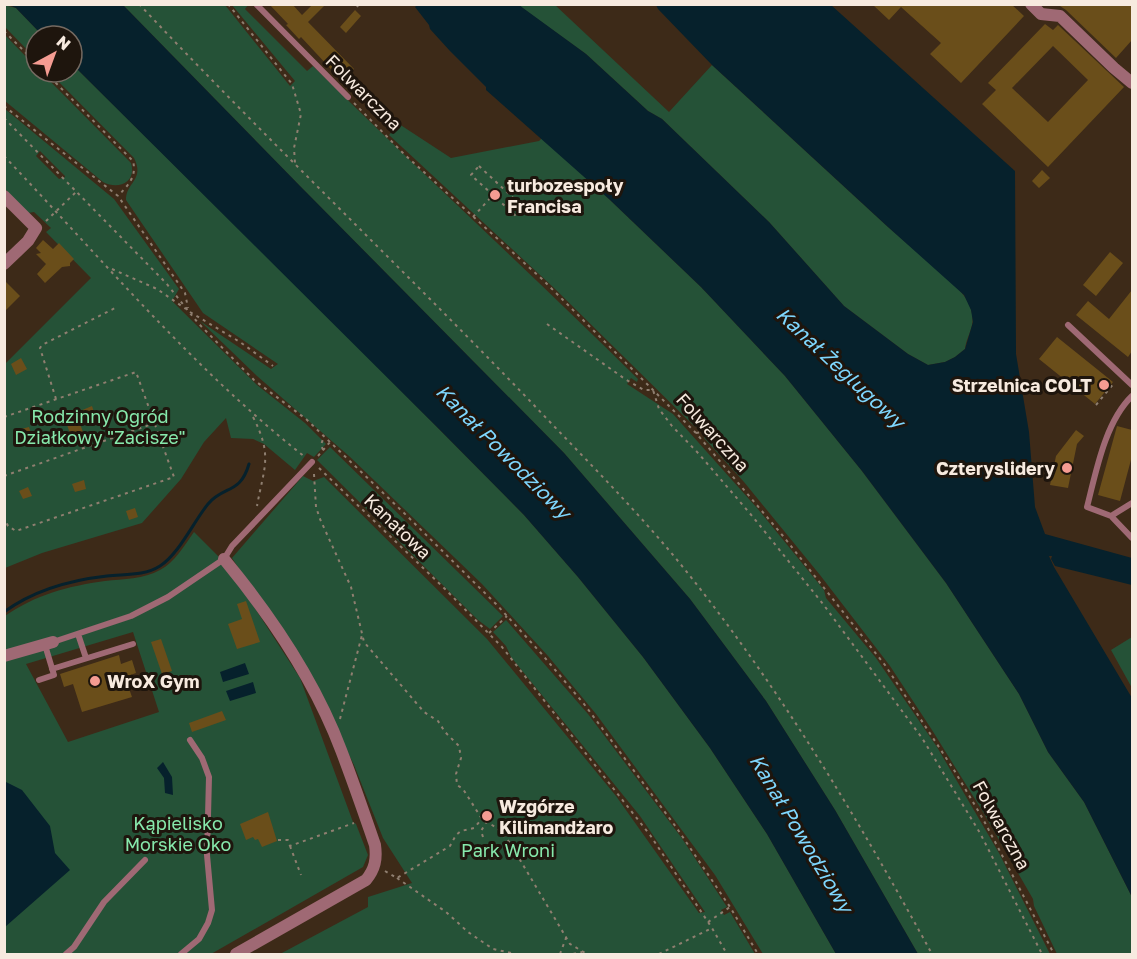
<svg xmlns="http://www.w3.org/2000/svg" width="1137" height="959" font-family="'Golos Text',sans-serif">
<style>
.green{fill:#255237;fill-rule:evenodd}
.water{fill:#06212c}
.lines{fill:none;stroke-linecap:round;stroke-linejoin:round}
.stream{stroke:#06212c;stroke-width:3}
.building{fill:#6a4e1a;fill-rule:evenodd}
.path{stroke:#8f7f70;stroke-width:2;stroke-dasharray:3 4.5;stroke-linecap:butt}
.lane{stroke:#9f6974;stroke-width:6}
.street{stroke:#9f6974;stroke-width:12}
.poi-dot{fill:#f59c92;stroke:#1e150d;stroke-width:2}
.labels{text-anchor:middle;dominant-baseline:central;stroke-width:6;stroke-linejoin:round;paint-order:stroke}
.street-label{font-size:18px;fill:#f7eadf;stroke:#1e150d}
.poi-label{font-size:18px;font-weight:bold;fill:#f7eadf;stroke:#1e150d;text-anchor:start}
.park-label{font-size:18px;fill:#87e9ac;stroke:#1e150d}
.water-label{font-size:20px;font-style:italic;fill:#7ed6fd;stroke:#1e150d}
</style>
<rect width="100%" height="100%" fill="#3d2a18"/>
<path class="green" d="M4,5L16,8L43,36H36V59L5,27Z
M123,5H225L290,86L295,81L232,5H248L245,9L307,71L313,66C420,172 531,273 638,379L637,382L631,378L627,384L673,414L757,508L824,590L826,598L876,658L937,747L999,853L1050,954H918L835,810L766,701L690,599L564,453L297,183Z
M518,5H555L669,112L712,65L888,227L956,286C966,297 975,310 972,325C970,334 966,340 965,349L955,357L945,362L928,365L908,354L844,306L769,222L662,119L648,111L586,54Z
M5,35L36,67V72H41L131,163C137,183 118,190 103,182L5,101Z
M72,64L334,323L524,515L578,577L643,657L710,748L767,834L836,954H763L715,875L596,714L548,656L482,584L349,456L257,376L200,321L271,369L278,364L203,313L126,200C126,182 145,180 134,158L49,72H72Z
M5,109L114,199L179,289L172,301L257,385L305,423L326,444L314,457L307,453L295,470L264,444L253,439L231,438L226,418L204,442L181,479L142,523L42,553L5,568V364L91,278L46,232L51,228L34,212L28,213L5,189ZM40,151L65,176V177L59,179L36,156Z
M399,124L451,158L539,141L542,138L609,199L701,287L785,376L862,471L946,583L1019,694L1048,752L1084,802L1132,897V954H1057L1034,906L1033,899L983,812L932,730L890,666L820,575L744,482L704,438L705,436L722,444L725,438L707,429L694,426L553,287L389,135Z
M330,447L503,616L490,629L478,620L317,460Z
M303,476L313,481L324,477L487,639L616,796L699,913L705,912L640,816L511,657L506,646L493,632L506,620L588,714L681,837L727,907L721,910L724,915L730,912L755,954H280L368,907V897L412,883L383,838L354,765L312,680L232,558Z
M194,532L219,557L247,596L300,678L353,822L356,824L368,855L363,867L211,954H4L5,616C35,595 68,586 105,581C123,579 144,579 160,570C175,562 184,546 194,532ZM133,632L159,712L68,742L26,664Z
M1132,637V688L1111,650Z"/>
<path class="water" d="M418,4H518L523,8L586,54L648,111L662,119L769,222L844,306L908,354L928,365L945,362L955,357L965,349L973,322L971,310L964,295L888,227L712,65L658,9L656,5H831L1015,171L1016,354L1029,432L1035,507L1045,534L1132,558V585L1055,566L1051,559L1052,556H1049L1054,567L1132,698V897L1084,802L1048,752L1019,694L946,583L862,471L785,376L701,287L609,199L486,90V87L450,51L430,29L429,25L415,7Z
M9,5H123L297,183L564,453L690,599L766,701L835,810L918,954H836L767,834L710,748L643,657L578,577L524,515L439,429L72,64V36H43L16,8Z
M245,663L249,674L223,682L220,672Z
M253,682L256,693L230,701L226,691Z
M163,762L172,777L173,795L165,793L164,778L157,768Z
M4,781L22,790L50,826L55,853L70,870L5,927Z"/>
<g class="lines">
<path class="stream" d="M4,612C34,590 71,580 107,576C126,574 144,576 160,566C179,554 194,521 208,504C224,485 240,495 249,464"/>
</g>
<path class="building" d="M269,4H292L302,15L313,4H326L308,22L354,69L342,81L301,37L299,39L286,25L288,24Z
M872,4H1011L1024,16L961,83L930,54L941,43L901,7L889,20Z
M1057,4H1132V40L1116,58L1066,10Z
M355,10L361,16L346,33L340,27Z
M1045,24L1053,30L1058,25L1124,87L1048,167L982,104L996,90L988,83ZM1053,46L1088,80L1048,122L1012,88Z
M1042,170L1050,178L1039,188L1032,181Z
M43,240L53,249L59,243L74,259L70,263V266L62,267L45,283L37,274L46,264L36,254L41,253L36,248Z
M1110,252L1123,263L1096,296L1083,285Z
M4,280L20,296L4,312Z
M1132,290V351L1128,357L1076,315L1088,301L1109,319Z
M1057,337L1113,382L1095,404L1039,359Z
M21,358L27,369L16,375L11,364Z
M92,406L95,415L84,419L80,411Z
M79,421L83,432L71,436L67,425Z
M1117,426L1132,430V456L1120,501L1098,495Z
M29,427L32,436L20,440L17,430Z
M1076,430L1084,436L1077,444L1068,488L1050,485L1056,456Z
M47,433L50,441L39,445L36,437Z
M84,480L86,489L75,492L72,484Z
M28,487L32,496L23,499L19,491Z
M135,508L138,517L129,520L126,511Z
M246,601L260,642L237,649L228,624L242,619L237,604Z
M161,639L172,671L162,674L151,642Z
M119,655L121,664L132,660L136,673L125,677L132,697L82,712L73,684L64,687L60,674Z
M222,711L226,720L192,732L189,723Z
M268,812L277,841L262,847L258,839L255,840L253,837L246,840L240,824Z"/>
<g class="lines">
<path class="path" d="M139,4C266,139 401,267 530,401C581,455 635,508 682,566C779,686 858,819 932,954
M228,4L292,84L301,114L294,148L295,163
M357,7L359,4
M4,31L36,63
M45,72L133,161C137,177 128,185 118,196
M354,103L404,154L542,279L696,433L783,536L885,665L954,770L983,819L1054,954
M4,106L118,196L185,293L188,308
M4,118L166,283L198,323L254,380L306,419L404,513L496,604L540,652L584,704L676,827L730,907L758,954
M4,156C102,259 193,369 305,457
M479,166L524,208L517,217L471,175Z
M473,217L493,195
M46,221L76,192
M112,269L157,289L186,309
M190,312L240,342L273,366
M547,324L625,379L644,390H653L659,409L672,426L699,454L753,517L823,604L922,738L980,833L1042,954
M56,399L40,348L42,345L117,307
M1096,405L1115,382
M4,417L136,372L174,477L16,531L8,526L4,517
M253,417C273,456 264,467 257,506
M696,433C706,431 714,436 723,441
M323,450L321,445L324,436
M318,456L330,442
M319,468L445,589L502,647L650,835L712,928L727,954
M314,474L316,507L320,519L351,587L364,642L424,712L438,721L445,732L459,746L461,758L456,774L457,785L463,789L482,819L497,828L510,843L570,944L587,954
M4,476L155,423
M489,633L507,616
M340,719L362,635
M483,837L481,831L487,821
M278,840H288L290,846L354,823
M290,846L301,875
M385,871L397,878L450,846L456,835L461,831L474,828L482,819
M397,878L446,912L468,932L493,949L516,954
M708,922L730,907
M560,954L566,938
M573,954L582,952
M659,954L712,928"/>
<path class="lane" d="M256,4L348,97
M1068,325L1132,385
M1132,396C1105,422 1096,472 1087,507L1111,516L1132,538
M1111,516L1132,503
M78,634L86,658
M53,642L131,616L168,597L224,559L232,546L312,462
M52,669L133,644
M39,680L54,675L45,645
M66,954L74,947L104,902L145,860
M181,954L199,939L208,923L212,910L207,855L209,777L202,758L190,740"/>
<path class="street" d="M1031,4L1041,14L1060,16L1114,68L1132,83
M4,196L36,228L28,241L4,264
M224,559C271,616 315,681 341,750C353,781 364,813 375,845C377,859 375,869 366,880L236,954
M4,656L53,642"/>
</g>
<g class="poi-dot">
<circle cx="495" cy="195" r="6"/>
<circle cx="1104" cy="385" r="6"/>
<circle cx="1067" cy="468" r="6"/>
<circle cx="95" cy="681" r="6"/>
<circle cx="487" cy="816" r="6"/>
</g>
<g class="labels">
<g class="street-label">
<text transform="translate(364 92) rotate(45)">Folwarczna</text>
<text transform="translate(713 432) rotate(48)">Folwarczna</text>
<text transform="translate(398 526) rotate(44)">Kanałowa</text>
<text transform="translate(1002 825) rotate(61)">Folwarczna</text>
</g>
<g class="poi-label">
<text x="507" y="185">turbozespoły<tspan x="507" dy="21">Francisa</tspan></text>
<text x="1092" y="385" text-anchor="end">Strzelnica COLT</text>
<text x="1055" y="468" text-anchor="end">Czteryslidery</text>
<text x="107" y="681">WroX Gym</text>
<text x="499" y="806">Wzgórze<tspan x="499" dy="21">Kilimandżaro</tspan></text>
</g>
<g class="park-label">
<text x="100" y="416">Rodzinny Ogród<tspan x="100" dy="21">Działkowy "Zacisze"</tspan></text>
<text x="178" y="823">Kąpielisko<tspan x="178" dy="21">Morskie Oko</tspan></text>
<text x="508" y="850">Park Wroni</text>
</g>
<g class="water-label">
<text transform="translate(841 367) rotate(43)">Kanał Żeglugowy</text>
<text transform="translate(504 451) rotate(45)">Kanał Powodziowy</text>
<text transform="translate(802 833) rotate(59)">Kanał Powodziowy</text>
</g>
</g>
<rect width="1137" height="959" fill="none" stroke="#f7eadf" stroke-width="12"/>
<g transform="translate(54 54) rotate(41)"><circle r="28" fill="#1e150d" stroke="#756a61" stroke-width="1.5"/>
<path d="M0-4.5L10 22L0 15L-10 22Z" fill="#f59c92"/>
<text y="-9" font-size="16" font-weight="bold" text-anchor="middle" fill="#f7eadf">N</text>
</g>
</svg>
